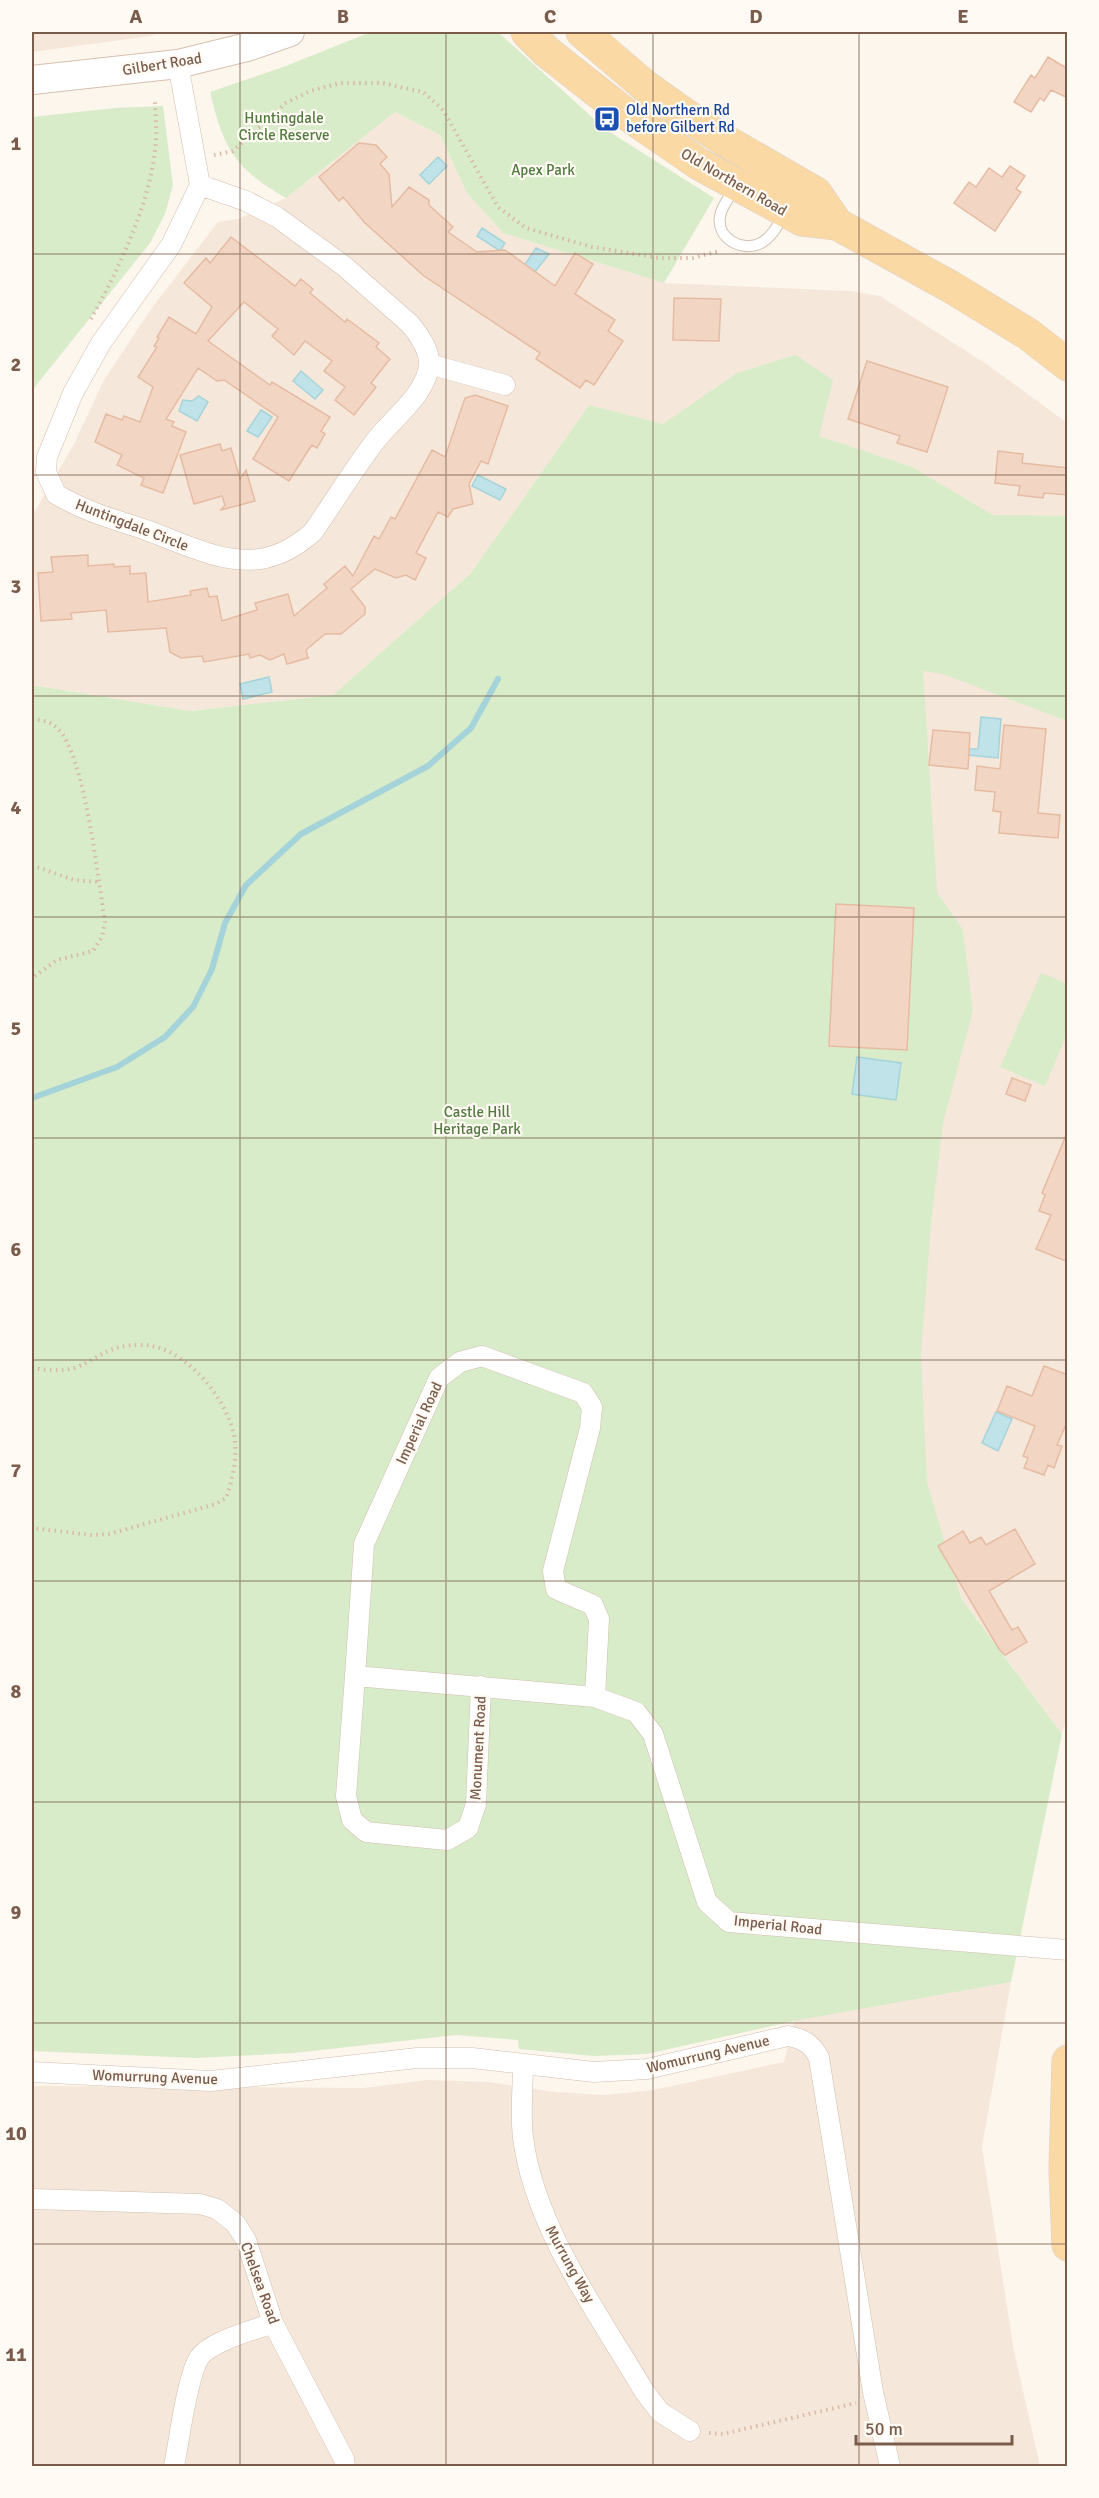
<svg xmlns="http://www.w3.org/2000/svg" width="1099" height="2498" font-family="Signika,sans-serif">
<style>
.residential{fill:#f5e8da}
.green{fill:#d8ecc9}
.water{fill:#bfe3e8;stroke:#a5d3da;stroke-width:1.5}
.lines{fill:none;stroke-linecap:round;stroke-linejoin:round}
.stream{stroke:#a5d3da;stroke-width:6}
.building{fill:#f3d5c3;stroke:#e6bba3;stroke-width:1.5}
.lane-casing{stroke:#d1beb0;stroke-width:12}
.street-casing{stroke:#d1beb0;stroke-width:21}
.secondary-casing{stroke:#d6c0b0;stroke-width:30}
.primary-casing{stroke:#dad1cd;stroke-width:33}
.path{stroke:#d9b8a5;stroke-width:4;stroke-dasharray:1.5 4.5;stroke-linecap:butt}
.lane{stroke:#fff;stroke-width:10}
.street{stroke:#fff;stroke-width:20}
.secondary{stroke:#fff;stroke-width:28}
.primary{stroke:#fbd9a5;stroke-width:32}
.grid{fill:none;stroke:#7a5c4d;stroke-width:1.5;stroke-opacity:0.55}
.labels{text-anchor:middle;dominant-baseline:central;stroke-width:4.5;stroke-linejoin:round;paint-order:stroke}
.street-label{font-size:15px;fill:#7a5c4d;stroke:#fffaf3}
.transit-label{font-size:15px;fill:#164399;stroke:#fffaf3;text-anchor:start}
.park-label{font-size:15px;fill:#537a41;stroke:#fffaf3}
.neatline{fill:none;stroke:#7a5c4d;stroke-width:2}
.grid-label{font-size:20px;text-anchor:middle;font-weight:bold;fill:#7a5c4d}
</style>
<rect width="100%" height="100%" fill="#fdf6ec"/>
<path class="residential" d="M32,32H158L151,36L32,52Z
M395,112L440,135L467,193L503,233L664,283L850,291L880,296L988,365L1067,423L1068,1713L1062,1734L902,1518L937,891L589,405L471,573L333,695L190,711L32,685V516L74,444L104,380L151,309L218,222L238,219L286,198Z
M821,1966L1011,1982L982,2147L1014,2351L1040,2466H32V2086L363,2088L427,2080L489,2082L555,2092L605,2095L653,2090L784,2062L797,2010Z"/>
<path class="green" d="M371,32H498L605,129L714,198L664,283L503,233L467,193L440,135L395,112L286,198C234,168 224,149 210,92L286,66Z
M163,106L173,185L165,214L150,243L34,388L32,395V117L114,108Z
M796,355L833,380L819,436L912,467L993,515L1067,516V721L943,674L923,671L937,892L963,930L973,1011L943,1123L931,1224L921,1355L927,1482L961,1598L1062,1734L1011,1982L799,2020L647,2054L594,2056L519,2049L518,2040L456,2035L294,2053L195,2058L32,2051V685L190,711L333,695L471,573L589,405L663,424L737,373Z
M1041,973L1068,984L1067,1034L1045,1086L1000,1067Z"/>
<path class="water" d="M438,157L447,166L429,184L420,175Z
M482,228L505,243L500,251L477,236Z
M536,248L549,254L530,278L520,272Z
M301,371L323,390L315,399L293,381Z
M199,396L208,402L197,421L179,411L183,400L192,401Z
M261,410L272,417L258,437L247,431Z
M478,475L506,489L500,500L472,486Z
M269,677L272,692L243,699L240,684Z
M981,717L1001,719L998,758L968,755L969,749H978Z
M857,1057L901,1063L896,1100L852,1094Z
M996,1412L1012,1419L998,1451L982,1443Z"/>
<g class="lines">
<path class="stream" d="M32,1098L117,1067L165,1037L193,1007L212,969L225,923L246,885L301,834L428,766L471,728L498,679"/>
</g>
<path class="building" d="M1048,57L1068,69V98L1051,90L1044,101L1040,98L1031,112L1014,102L1031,75L1035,78Z
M359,143L376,145L387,157L380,164L389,174L392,207L409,187L429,200V205L453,227L448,232L477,252L505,250L555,286L575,253L593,264L575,294L615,320L608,331L623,341L594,385L586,380L580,388L536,359L540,353L424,276L365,223L343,197L339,201L319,177Z
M1010,166L1025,176L1016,189L1021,192L995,231L954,203L969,182L976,187L989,168L1002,177Z
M231,237L295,286L301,279L313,289L310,293L345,322L347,319L379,343L376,347L390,359L371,383L376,387L354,415L335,400L345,387L324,371L332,361L305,341L294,355L272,336L278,329L244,302L208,341L270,385L272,382L330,417L321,431L325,434L317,448L312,445L306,454L289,481L253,459L278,417L224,380L217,381L198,368L166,419L174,422L172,426L186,432L163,493L141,485L144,478L117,465L122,455L95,442L106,414L122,420L124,416L140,422L153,387L138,377L157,347L154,346L159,338L157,337L169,317L196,334L212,307L184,283L206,258L210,263Z
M674,298L721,299L719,341L673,340Z
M867,361L948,387L927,452L897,443L900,436L848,419Z
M475,395L508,406L488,464L481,461L469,484L473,504L453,509L448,517L438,512L416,553L426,558L415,580L406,575L396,578L375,569L351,589L365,607V614L341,634H325L306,650L308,658L287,664L284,654L270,660L260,655L250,658L249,654L204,662L202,656L181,658L170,652L166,628L108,632L106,610L71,613L72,619L41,621L38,573L53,572L51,557L88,555V566L114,564V567L130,566V574L146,573L148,602L191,595L190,591L207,588L209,597L217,596L222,621L257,610L255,603L288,594L294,616L327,588L324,584L345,566L353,576L374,536L379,539L391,517L395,519L432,450L445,457L465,398Z
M220,444L222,451L231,448L240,479L246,470L255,501L221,510L225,505L222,496L194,504L180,455Z
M998,451L1023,454L1022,463L1068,468V495L1044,493L1043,498L1018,495L1020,486L995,483Z
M1004,725L1046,729L1038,813L1060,815L1058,838L999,833L1001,812L993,811L995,792L975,790L977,766L1000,769Z
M933,730L970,733L968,769L929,765Z
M836,904L914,908L907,1050L829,1046Z
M1012,1078L1031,1085L1025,1101L1006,1094Z
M1067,1133H1068V1262L1036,1249L1051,1215L1039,1211L1045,1195L1042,1193Z
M1044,1366L1068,1375V1420L1057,1445L1062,1446L1054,1468L1048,1465L1044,1475L1024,1468L1028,1458L1023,1456L1035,1426L997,1411L1007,1386L1032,1396Z
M1015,1529L1035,1564L989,1591L1012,1630L1018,1627L1027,1642L1005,1655L999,1649L938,1546L963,1531L970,1543L981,1537L986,1545Z"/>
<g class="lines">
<defs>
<path id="lane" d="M736,187C730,196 722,205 720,216C716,238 742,253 761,243C772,237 778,225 784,214"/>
<path id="street" d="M178,64L200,185L171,245L101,343L73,393L47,457L46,472L56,494C83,511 116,520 146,530C182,543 221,564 260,559C281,556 297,546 313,532C333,503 352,472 373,444C390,420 426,396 429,365C430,350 419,335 410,324L344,266L277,217L246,201L200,185
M429,364L505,385
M355,1676L346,1796L352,1820L366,1832L447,1840L468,1828L476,1804L481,1686
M595,1697L599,1619L593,1605L556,1589L553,1571L590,1428L592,1407L583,1393L482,1356L460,1362L439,1378L364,1544L355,1676L595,1697L636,1712L653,1734L707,1902L729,1922L1068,1950
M523,2064C523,2088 520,2114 523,2137C534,2228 599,2314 644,2391L660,2412L690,2431
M32,2072L211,2081L417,2058H472L594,2072L647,2069L788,2036C804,2039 812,2044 819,2058L873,2392L890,2466
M32,2199L200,2204L217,2209L235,2223L246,2240L273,2323L344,2459L345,2466
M174,2466C179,2442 187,2377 199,2358C210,2341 254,2330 273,2323"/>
<path id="secondary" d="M32,80L178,64L247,47L290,32"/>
<path id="primary" d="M527,32L547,52L622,111L699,164L802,220L837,224
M582,32L645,86L683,113L724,140L816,193L837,224L951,287L1028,334L1068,365
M1068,2061L1065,2170L1068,2245"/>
</defs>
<use href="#lane" class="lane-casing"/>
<use href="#street" class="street-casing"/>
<use href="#secondary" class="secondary-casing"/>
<use href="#primary" class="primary-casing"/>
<path class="path" d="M214,155L233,151L286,103L310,91L340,83H382L423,92L443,110L498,207L526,228L592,247L659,258H693L719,251
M91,319C118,270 149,206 155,150C158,133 155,116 155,99
M32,719C41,720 50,721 57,728C85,753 98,881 105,922L102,937L93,951L57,960L32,978
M32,865L74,880L98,882
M32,1368C46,1370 62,1372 77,1367C103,1356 108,1345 141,1345C182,1344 226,1396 234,1435C238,1454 233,1479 226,1498L216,1504L109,1534L91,1535L32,1528
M709,2433L723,2434L856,2403"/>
<use href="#lane" class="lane"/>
<use href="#street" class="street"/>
<use href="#secondary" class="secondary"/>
<use href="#primary" class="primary"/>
</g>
<path class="grid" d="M240,32V2466M446,32V2466M653,32V2466M859,32V2466M32,254H1068M32,475H1068M32,696H1068M32,917H1068M32,1138H1068M32,1360H1068M32,1581H1068M32,1802H1068M32,2023H1068M32,2244H1068"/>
<defs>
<symbol id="bus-square" viewBox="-11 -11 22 22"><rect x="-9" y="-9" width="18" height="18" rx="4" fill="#1a4fb4" stroke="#fffaf3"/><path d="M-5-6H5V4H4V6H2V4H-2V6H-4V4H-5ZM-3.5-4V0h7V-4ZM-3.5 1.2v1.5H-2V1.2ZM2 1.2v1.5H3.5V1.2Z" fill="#fff"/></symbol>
</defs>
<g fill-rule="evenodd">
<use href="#bus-square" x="592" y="104" width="30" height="30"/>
</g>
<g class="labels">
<g class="street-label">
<text transform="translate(162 64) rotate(-9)">Gilbert Road</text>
<text transform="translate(734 182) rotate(30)">Old Northern Road</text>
<text transform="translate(132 525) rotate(21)">Huntingdale Circle</text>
<text transform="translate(419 1423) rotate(-65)">Imperial Road</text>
<text transform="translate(478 1748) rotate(-87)">Monument Road</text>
<text transform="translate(778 1925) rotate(6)">Imperial Road</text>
<text transform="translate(708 2054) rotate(-13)">Womurrung Avenue</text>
<text transform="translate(155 2077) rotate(2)">Womurrung Avenue</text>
<text transform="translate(570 2264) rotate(61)">Murrung Way</text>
<text transform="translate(260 2283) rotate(70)">Chelsea Road</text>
</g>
<g class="transit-label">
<text x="626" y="110">Old Northern Rd<tspan x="626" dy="17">before Gilbert Rd</tspan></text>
</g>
<g class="park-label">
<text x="284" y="118">Huntingdale<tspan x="284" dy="17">Circle Reserve</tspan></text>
<text x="543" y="170">Apex Park</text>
<text x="477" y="1112">Castle Hill<tspan x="477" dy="17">Heritage Park</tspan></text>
</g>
</g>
<rect width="1099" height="2498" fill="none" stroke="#fffaf3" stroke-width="66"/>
<path d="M856 2435v9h156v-9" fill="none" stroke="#7a5c4d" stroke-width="3"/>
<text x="865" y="2435" font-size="18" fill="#7a5c4d" stroke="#fffaf3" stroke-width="4.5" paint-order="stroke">50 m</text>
<rect x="33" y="33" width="1033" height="2432" class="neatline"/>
<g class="grid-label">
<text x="136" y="23">A</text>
<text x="343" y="23">B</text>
<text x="550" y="23">C</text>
<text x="756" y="23">D</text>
<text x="963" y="23">E</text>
<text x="16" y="150">1</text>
<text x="16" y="371">2</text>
<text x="16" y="593">3</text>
<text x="16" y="814">4</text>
<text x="16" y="1035">5</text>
<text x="16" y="1256">6</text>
<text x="16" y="1477">7</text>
<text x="16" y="1698">8</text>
<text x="16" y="1919">9</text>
<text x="16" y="2140">10</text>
<text x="16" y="2361">11</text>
</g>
</svg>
